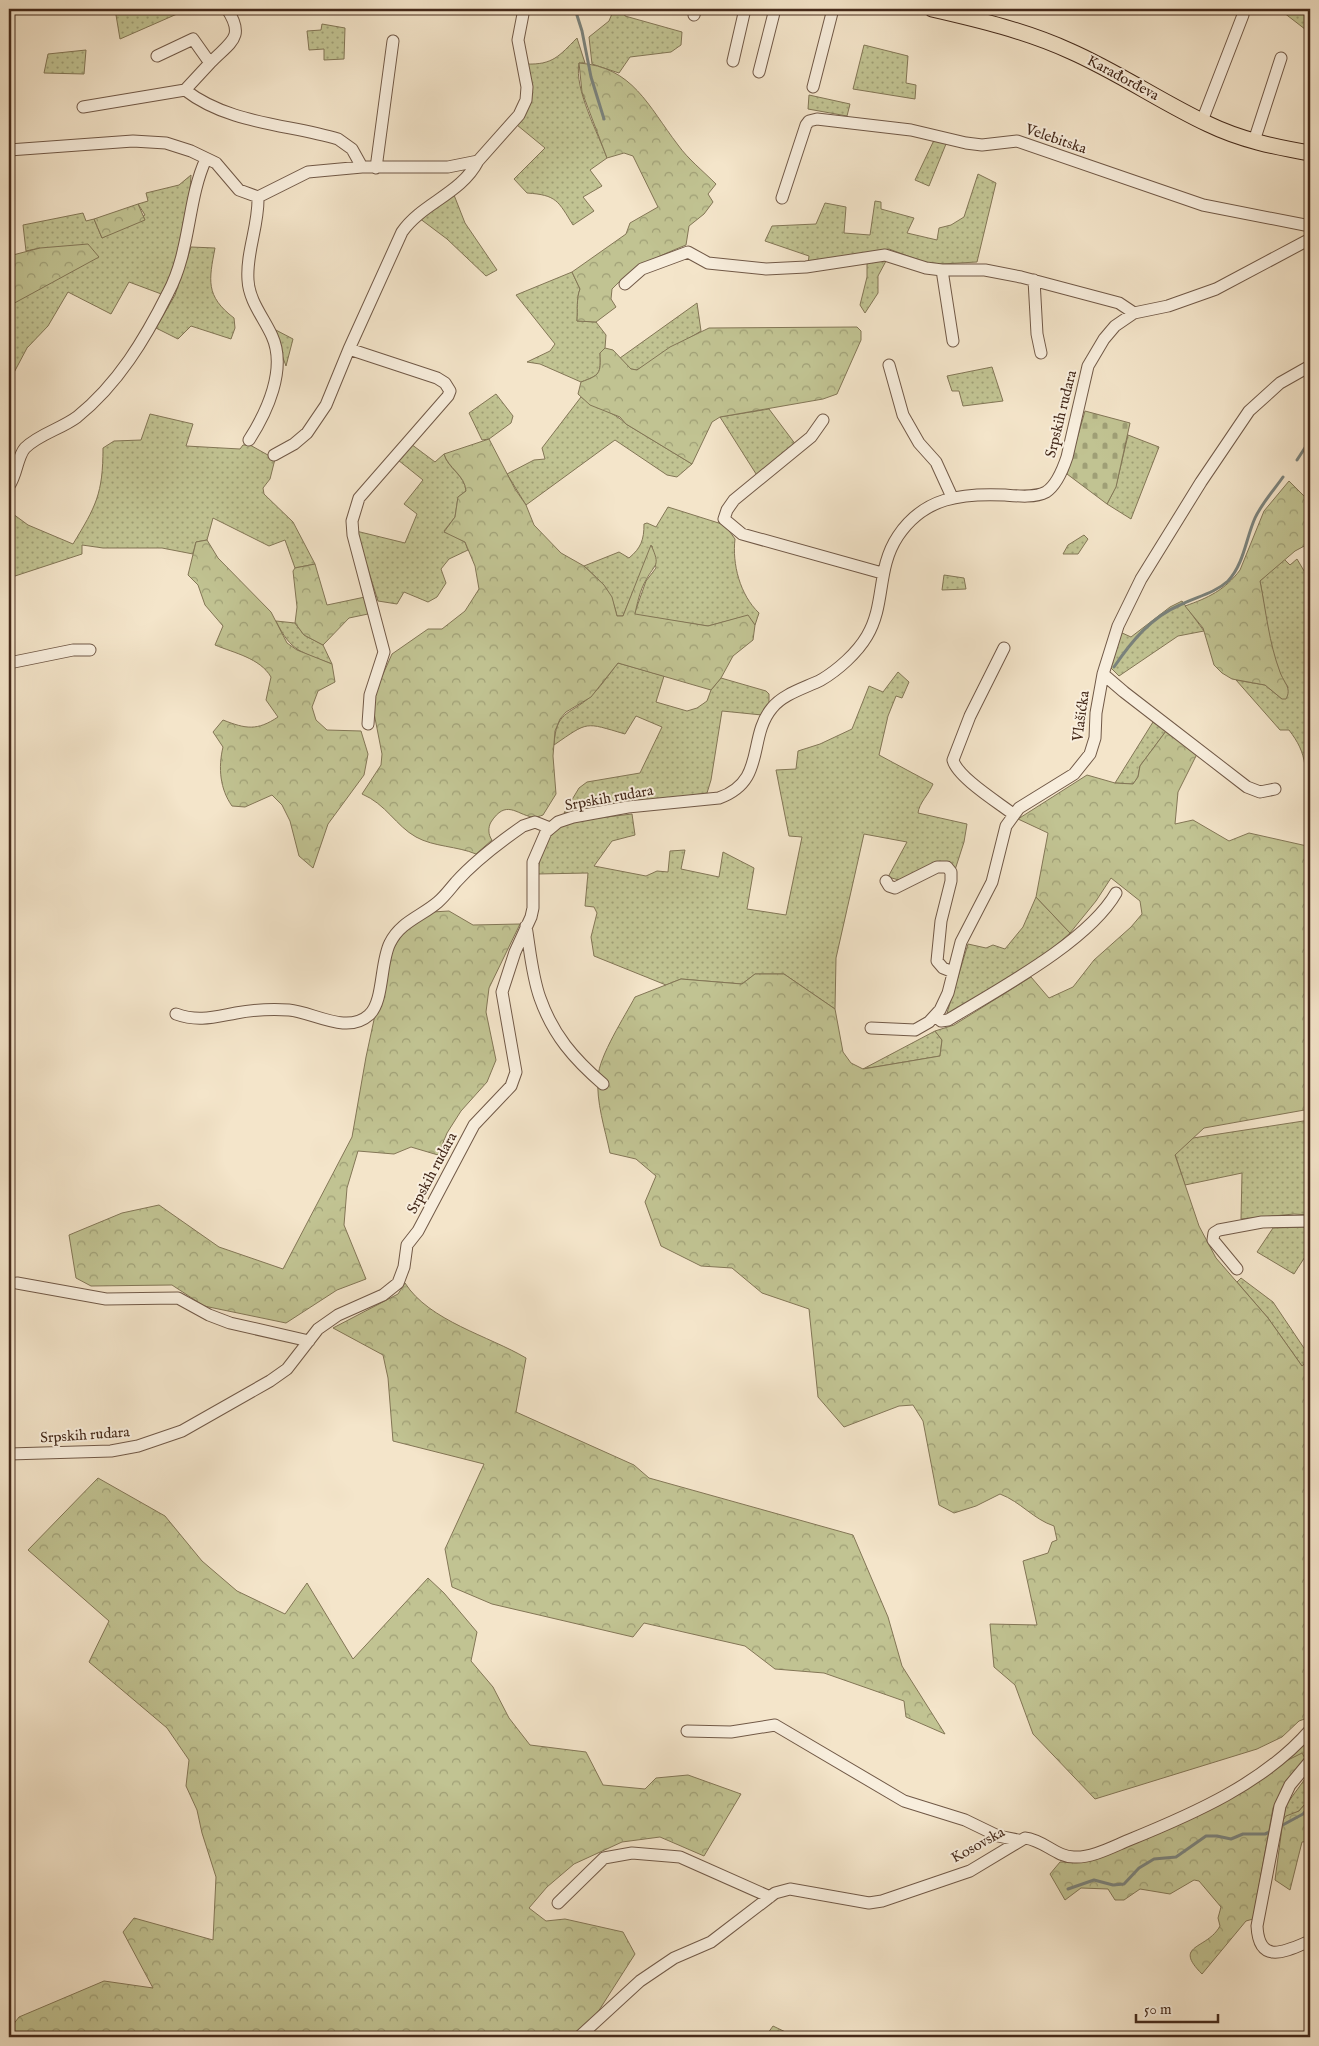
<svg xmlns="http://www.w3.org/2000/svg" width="1319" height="2046" font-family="'IM FELL English',serif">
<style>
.grass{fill:url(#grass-dots);stroke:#837656}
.forest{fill:url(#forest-crowns);stroke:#837656}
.cemetery{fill:url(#cemetery-stones);stroke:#837656}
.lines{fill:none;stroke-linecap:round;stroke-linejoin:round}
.stream{stroke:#7a827c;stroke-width:3}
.minor-casing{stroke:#715947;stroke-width:13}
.major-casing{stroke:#452a1b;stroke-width:17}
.minor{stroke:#f8eedd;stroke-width:11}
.major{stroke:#f4e5ca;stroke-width:15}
.labels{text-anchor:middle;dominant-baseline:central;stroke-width:4;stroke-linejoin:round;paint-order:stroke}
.street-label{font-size:15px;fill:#452a1b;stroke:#f8eedd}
</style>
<defs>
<pattern id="grass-dots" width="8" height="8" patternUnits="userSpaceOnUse" patternTransform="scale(1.25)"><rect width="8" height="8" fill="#c1c392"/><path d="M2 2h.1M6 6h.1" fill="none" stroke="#9f9f76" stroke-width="1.8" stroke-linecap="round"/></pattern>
<pattern id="forest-crowns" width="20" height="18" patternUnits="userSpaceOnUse" patternTransform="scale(1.25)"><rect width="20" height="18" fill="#c1c392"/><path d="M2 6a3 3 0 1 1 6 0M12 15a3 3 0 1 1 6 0" fill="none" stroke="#9f9f76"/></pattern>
<pattern id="cemetery-stones" width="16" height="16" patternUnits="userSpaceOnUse" patternTransform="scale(1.25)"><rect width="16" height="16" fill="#c1c392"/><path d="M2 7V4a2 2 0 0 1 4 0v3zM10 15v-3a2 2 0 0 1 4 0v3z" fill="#9f9f76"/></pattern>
</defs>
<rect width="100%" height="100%" fill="#f4e5ca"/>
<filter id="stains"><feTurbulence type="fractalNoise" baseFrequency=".004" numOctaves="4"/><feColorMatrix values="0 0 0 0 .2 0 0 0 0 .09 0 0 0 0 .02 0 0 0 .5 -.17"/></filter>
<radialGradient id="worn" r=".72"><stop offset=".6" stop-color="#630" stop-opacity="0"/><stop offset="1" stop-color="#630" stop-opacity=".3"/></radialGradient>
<path class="grass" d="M115,9H174L177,14L120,39Z
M614,9H623L625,16L682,32L681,45L671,52L630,57L619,73L592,64L589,37L609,21Z
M1279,9H1310V33Z
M322,24L345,28L344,59L324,60V49L309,50L307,31L321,30Z
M577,38L585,63H579C574,89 598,133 607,158L590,170L602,186L583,197L594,211L573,225C558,201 557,195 527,193L514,179L545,148L517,125C537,97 532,96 526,64C553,65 559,56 577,38Z
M864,45L908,56L906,83L916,85L915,99L853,89Z
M86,50L84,74L44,73L48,54Z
M809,95L850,104L847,116L808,109Z
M935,138L946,144L929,186L915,180Z
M978,174L996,183L977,262L941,264L924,262L889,249L808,264L809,256L765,241L772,226L816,224L825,203L846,207L844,233L870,235L875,201L881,202V209L914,218L907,233L937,240L939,228L951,225L964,217Z
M191,175C189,216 181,257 164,295L129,282L111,314L68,292L48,326L27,348L9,382V306L17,300L40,248L26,251L23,225L83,213L86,221L94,219L102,238L145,215L138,204L148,201L146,193L179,185Z
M454,195L465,223L497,270L486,276L447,239L419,218Z
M191,247L215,248C209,280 205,296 234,318L235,328L231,339L191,326L178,339L156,328L175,295Z
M874,261H886L878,276V293L865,313L860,305L867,277V264Z
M572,272L580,289C576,299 578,310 577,321L596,322L606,335L605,348L600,353C601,374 600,375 581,382L540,364L527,362L550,351L555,344L516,295Z
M697,303L701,331L637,370L631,369L620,358Z
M272,328L293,339L286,366Z
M992,367L1003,401L963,406L959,391H952L947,376Z
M496,394L513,416L511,423L489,439L482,440L469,413Z
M581,397C594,408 614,411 626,424L692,464L677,477L667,475L615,440L526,505L507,474L534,460L545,459L542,448Z
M769,409L796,445L758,477L720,417Z
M150,414L193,424L186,446L240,449L243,445H250L275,459L270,479L263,488L264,494L293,522L315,564L295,568L285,540L269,546L213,518L207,540L196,542L193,554L162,548H103L82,545V554L9,578V511L28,525L73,544C96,506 103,494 103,448L114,441L141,440Z
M1128,435L1159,447L1131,519L1107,504L1116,486Z
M411,444L435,462L444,454C448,469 465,475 466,491L458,497L455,517L444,531L465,542L468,550L449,559L441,569L446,583L437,597L428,602L404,592L397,604L378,601L356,531L405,543L417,514L404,504L423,480L398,460Z
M668,507L725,525L735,539C732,564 740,595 759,613L755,625L747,616L708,626L634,615L646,581L656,568L652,546L623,616H617C611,591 603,583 584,566L619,552L629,558C641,548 644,540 644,524L647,523L656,527Z
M1084,535L1088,539L1078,554H1063L1068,545Z
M1284,559L1290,565L1297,559L1310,581V763L1305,766C1303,751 1298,742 1289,730H1280L1236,680L1265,685L1282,699L1288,687C1269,664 1266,611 1260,581Z
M944,575L964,578L966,589L942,590Z
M1182,601L1204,631L1178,636L1119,676L1110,667L1120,632L1131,637L1170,607Z
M276,621L295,623L304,635L323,645L332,664C301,652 291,652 276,621Z
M618,663L664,676L656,702L687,711L697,708L707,701L711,690L721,678L766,691L769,694V706L762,715L722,711L711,780L707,793L564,813L579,788L587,782L640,773L662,727L636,716L625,734C584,722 589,721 554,745C556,711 568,716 590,697C600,688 609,674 618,663Z
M898,672L909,682L902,698L896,696L888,716L879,755L933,784C929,794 919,803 918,813L967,824L964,842L954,873L951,865L940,861L899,880L888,877L907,842L864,834L836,958L835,1009L784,974H755L742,984L681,979L666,985L594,956L591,937L597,913L594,907L585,906L588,873L537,874L543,846L550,836L566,822L632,814L635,835L612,841L594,866L646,876L657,871L668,872L670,851L685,850L681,869L719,877L723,852L754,868L747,909L786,915L802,837L789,836L776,770L796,769L798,751L820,744L852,729L869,686L883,692Z
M1153,722L1166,731L1140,766L1138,777L1133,784L1115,783Z
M1036,897L1070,933L1044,956L952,1013H947L968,944L986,948L993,945L1005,949L1023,927Z
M935,1031L942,1040L940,1056L863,1069Z
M1310,1120V1215L1294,1214L1241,1219L1242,1173L1185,1185L1175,1154L1193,1138Z
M1310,1227V1249L1294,1274L1257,1252L1273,1228Z
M1241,1278L1273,1302L1310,1357L1302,1366L1268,1318L1237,1282Z
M1310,1736V1752L1306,1760L1282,1763Z
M1310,1772V1798L1299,1811L1283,1820L1286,1805Z"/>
<path class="forest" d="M579,63C633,67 648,106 678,145C688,159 703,171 716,184L708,194L713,202L704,214L689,226L686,245C659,256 632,267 612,289L611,299L616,307L596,322L577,321C578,310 576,299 580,289L572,272L626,234L630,223L658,207L633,156L624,153L607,158L582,92Z
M138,204L145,220L102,238L94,219Z
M88,244L99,257L9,306V256L40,248Z
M857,327L861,331V340L837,394L823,399L720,417L712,422L692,464L626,424L620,417L590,405L578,394L581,382C600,375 601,374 600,353L605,348L613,350L631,369L637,370L670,347L709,328Z
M489,439L515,489L526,505L534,525L561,553L584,566L604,585L612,597L617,616H623L651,545C661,567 655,563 646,580C640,590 637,604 635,614L708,626L748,615L755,625L753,640L733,656L721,678L711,690L618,663L591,697L566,712L560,719L555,731L553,756L556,794L543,815C540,816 535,818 532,817C516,814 506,799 491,822C488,827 488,835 492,840L476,854C457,846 434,847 416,837C396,826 386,804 362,794L381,765L382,754L374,713L375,692L392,654L428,629H442L465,611L479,589L475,566L465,542L444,532L455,517L458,497L466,491C465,475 448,468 444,454Z
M1289,481L1310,502V543L1295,551L1260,581C1266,611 1269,643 1280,672C1284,683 1292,688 1286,699H1282L1265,685L1232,679L1222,673L1214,665L1203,628L1185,606C1208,598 1225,590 1240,570L1264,511Z
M207,540L218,558L271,612L287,643L297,650L332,664L335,682L318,691L312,707L316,720L327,730L361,731L368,754L364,775L328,824L313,868L299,856L290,821L282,805L272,795L245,807L232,806C220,789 218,768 223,747L213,732L223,720C246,729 257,731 278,717L266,700L271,677C260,658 234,653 215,645L223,626L205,605L198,585L188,575L196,542Z
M315,564L327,605L365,597L368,614L349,618L323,645L304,635L295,623L297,607L293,571L295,568Z
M1166,731L1197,754L1178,792L1175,824L1193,820L1229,841L1249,833L1307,846L1310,849V1109L1204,1128L1175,1155L1199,1226L1216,1258L1268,1318L1302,1366L1310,1359V1717L1299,1721L1282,1737L1257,1749L1095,1799L1033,1734L1015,1685L994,1667L990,1624L1037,1625L1023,1561L1048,1553L1052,1542L1057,1540L1054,1526C1033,1519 1021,1502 1000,1494L976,1506L954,1513L939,1505L923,1421L913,1405L899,1406L844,1427L818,1397L809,1309L762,1293L732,1268L701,1266L661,1246L645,1202L656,1176L636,1159L610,1153C605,1129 596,1102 598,1077C599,1056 625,1016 635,997L681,979L742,984L755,974H784L835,1009L843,1052L851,1063L863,1069L940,1056L942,1040L935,1031L954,1025L1031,977L1049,998L1073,987L1094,960L1131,927L1142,914L1140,901L1111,878L1096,901L1070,933L1036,897L1048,833L1018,819L1087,775L1115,783L1133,784L1138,777L1140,766Z
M449,911L473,925L520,924L489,988L486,1012L496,1060L487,1082L461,1111L447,1133L438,1155L411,1147L394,1154L358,1151L347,1188L344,1225L366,1279L337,1290L286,1323L204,1306L172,1285L91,1286L76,1278L69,1235L122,1213L159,1205L219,1247L283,1269L352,1137L366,1057L387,959L404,931L432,912Z
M405,1283C429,1321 489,1336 526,1358L516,1412L634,1465L649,1478L853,1535L888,1617L902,1666L945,1734L906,1717L904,1701L824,1673L775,1669L745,1646L644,1623L633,1637L492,1604L452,1587L445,1549L484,1464L393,1441L388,1378L383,1355L333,1328L398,1294Z
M98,1478L165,1516L202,1561L237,1591L285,1614L307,1583L353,1659L428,1578L444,1593L477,1632L471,1661L493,1687L509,1718L530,1745L586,1752L603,1785L645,1789L656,1778L688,1775L741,1794L704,1856L660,1837L622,1842L574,1864L547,1887L529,1908L546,1921L565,1919L623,1932L635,1954L589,2026L585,2037H9V2030L19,2017L104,1981L153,1988L123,1932L134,1918L213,1940L216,1877L202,1833L197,1810L186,1786L189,1760L167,1728L89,1662L109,1621L28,1550Z
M1302,1753L1306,1760L1280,1794L1273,1808L1253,1919L1246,1921L1202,1974C1172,1944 1207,1950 1220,1926L1218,1918L1221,1907L1199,1881L1194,1880L1170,1894L1140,1889L1124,1900H1115L1108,1889L1081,1888L1065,1900L1050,1874L1060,1862H1083L1124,1848L1220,1805L1282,1763Z
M1310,1798V1841L1302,1842L1290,1890L1275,1880L1283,1820L1286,1816L1299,1811Z
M773,2026L796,2037H765Z"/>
<path class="cemetery" d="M1085,411L1130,423L1116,487L1107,504L1067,474Z"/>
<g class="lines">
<path class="stream" d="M575,9L582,31L591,77L604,119
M1297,460L1310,440
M1114,667C1131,642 1151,617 1180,605C1196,597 1215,593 1228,581C1244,564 1246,538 1255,518C1262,503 1274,490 1283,477
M1279,1827L1303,1814L1310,1806
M1068,1889L1094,1880L1113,1885L1124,1884L1139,1868L1154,1859L1176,1857L1206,1836H1217L1231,1839L1243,1834H1265L1272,1831"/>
<defs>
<path id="minor" d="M694,15L696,9
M979,20L982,9
M157,56L193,39L210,63L185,90C229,124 287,124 338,139L352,149L362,167H448L478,161L519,115L526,100L527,87L518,40L524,9
M733,61L745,9
M210,63C230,42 246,38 227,9
M759,72L775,9
M813,87L833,9
M83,107L185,90
M1202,121L1243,15
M1254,141L1281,58
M9,150L133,141L166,143L191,151L216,163L239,190L258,197
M376,168L393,41
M782,198L806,125L809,121L817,119L911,130L966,143L982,145L1017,141L1203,205L1310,226
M942,270L953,341
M1034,280L1037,334L1041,353
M625,284L642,269L688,252L708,263L766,269L806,267L885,255L926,268L942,270H985L1021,277L1119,303L1134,313
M349,349L437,378L445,383L450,391L448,396L359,498L352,521L353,535L384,652L370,695L368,724
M889,365L903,415L919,443L936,462L952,497
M823,420L811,437L734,500L727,510L724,519L742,534L882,573
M249,440C267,412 287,369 272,336C264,318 249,301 248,280C246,252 259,225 258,197L308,172L362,167
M274,455L294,444L307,433L326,405L349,349L402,232C422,203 461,194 478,161
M9,486C17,475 17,457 25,448C39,434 61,429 77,417C118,384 145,339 168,293C191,250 187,200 206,159
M1004,648L970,716L953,760C957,777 999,803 1013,814
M9,663L73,650H90
M1103,674L1124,692L1247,787L1260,792L1275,789
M886,881L889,886L895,888L937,867H947L951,872V881L941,921L937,961L943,968L953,972
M526,926C530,950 532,976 540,998C553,1035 574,1059 603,1084
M176,1014C198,1022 214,1017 236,1013C252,1010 272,1009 289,1010C313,1012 347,1035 369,1015C384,1002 380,962 390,943C400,922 422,916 438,902C445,896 450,889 456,882C475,861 500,842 523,826L535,822L550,828
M935,1016L941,1021L948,1020C997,990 1088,942 1116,893
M871,1028L915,1030L929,1022L940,1010L948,993L961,942L992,882L1006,826L1019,808L1074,774L1090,754L1095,738L1096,713L1103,674L1118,626L1141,579L1201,482L1249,411L1280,383L1310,366
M1237,1269L1213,1240L1214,1233L1219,1230L1262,1222L1310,1221
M17,1283L106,1299L178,1298L209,1315L230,1323L309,1341
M9,1454L111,1451L138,1446L182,1431L270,1381L287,1369L318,1329L338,1315L383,1295L398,1283L404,1267L407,1245L418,1231L474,1125L511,1086L516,1072L502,992L515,952L531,917L533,908V862L546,832L558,822L573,817L628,807L719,798C767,781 747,738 772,708C783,694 805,688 821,680C838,670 857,653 867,636C886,604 876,569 898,536C924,497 962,493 1005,495C1017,496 1035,498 1046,492C1057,485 1063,469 1067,457L1088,366L1104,339L1115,326L1134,313L1168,306L1216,289L1310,239
M687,1731L731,1732L775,1725L904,1801L965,1820L998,1836L1018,1840
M1310,1761L1290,1785L1280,1806L1257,1926C1259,1966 1286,1951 1310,1941
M558,1903L604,1858L632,1853L680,1857L770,1897
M579,2037L640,1981L674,1958L711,1942L775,1893L790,1889L869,1903L882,1901L970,1871L1025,1838C1044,1840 1056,1857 1074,1857C1092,1858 1112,1847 1129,1840C1193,1814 1264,1783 1310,1730"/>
<path id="major" d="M932,9C980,20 1026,31 1070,51C1118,72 1161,102 1208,124C1241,140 1275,147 1310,153"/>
</defs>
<use href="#minor" class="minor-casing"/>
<use href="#major" class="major-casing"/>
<use href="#minor" class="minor"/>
<use href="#major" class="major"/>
</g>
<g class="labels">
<g class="street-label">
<text transform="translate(1123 78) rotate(28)">Karađorđeva</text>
<text transform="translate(1056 139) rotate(19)">Velebitska</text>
<text transform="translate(1061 414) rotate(-76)">Srpskih rudara</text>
<text transform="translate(1081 716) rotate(-82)">Vlašićka</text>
<text transform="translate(609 798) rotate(-10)">Srpskih rudara</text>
<text transform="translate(432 1173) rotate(-62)">Srpskih rudara</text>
<text transform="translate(85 1435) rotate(-4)">Srpskih rudara</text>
<text transform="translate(978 1845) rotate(-29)">Kosovska</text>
</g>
</g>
<rect width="1319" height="2046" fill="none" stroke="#f4e5ca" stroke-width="30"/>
<rect x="10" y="10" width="1299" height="2026" fill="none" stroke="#452a1b" stroke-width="2.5"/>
<rect x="15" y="15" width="1289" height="2016" fill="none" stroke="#452a1b"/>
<path d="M1136 2014v8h82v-8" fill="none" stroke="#452a1b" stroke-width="2.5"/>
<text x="1144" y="2014" font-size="15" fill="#452a1b" stroke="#f8eedd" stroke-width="4" paint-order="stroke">50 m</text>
<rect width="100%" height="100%" filter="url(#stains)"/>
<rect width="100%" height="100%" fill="url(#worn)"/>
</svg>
